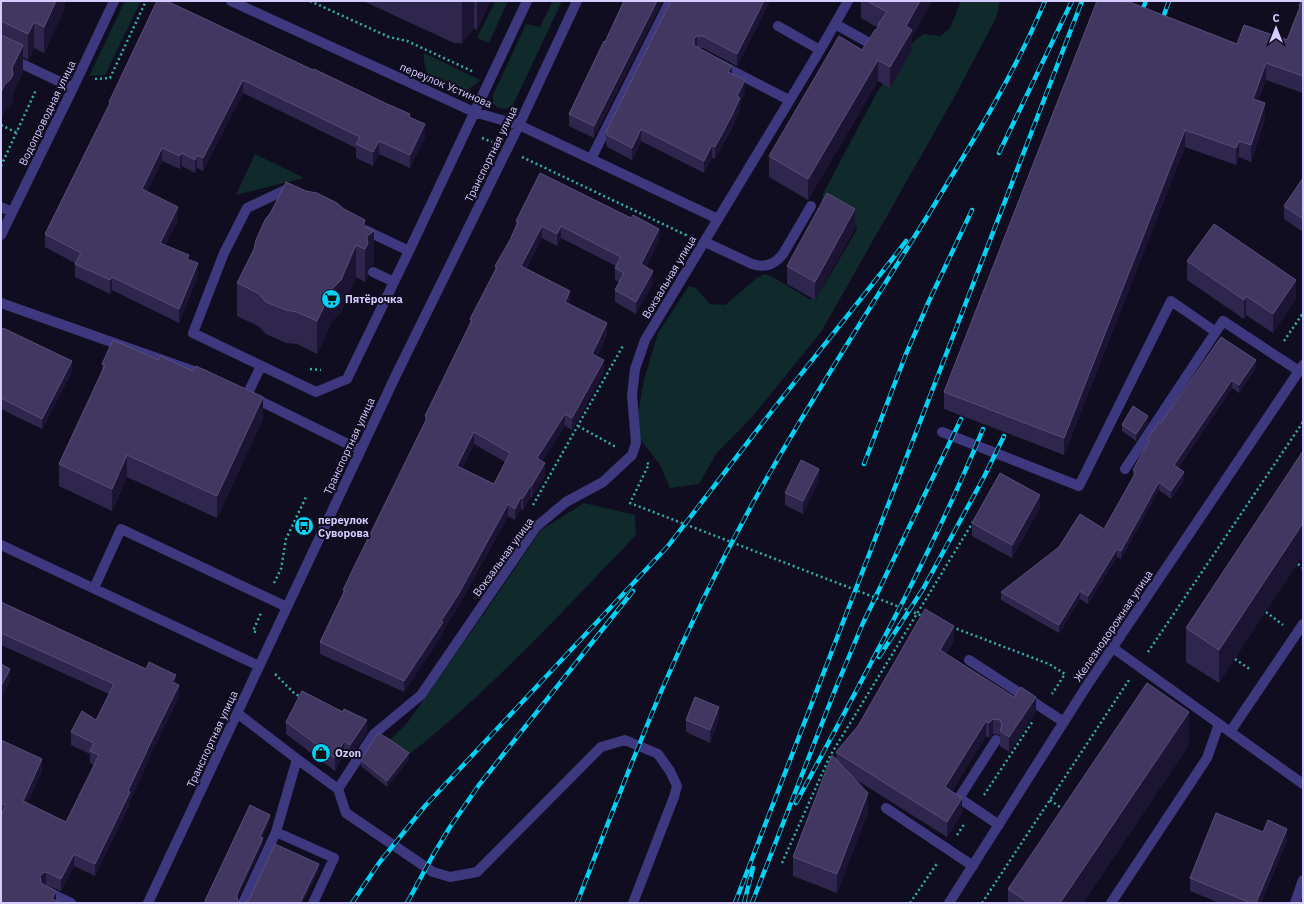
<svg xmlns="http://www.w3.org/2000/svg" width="1304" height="904" font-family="'IBM Plex Sans',sans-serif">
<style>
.green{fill:#10292a}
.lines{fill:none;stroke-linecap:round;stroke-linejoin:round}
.path{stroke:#2fb0ad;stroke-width:2.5;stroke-dasharray:2 3;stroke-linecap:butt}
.minor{stroke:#3e387e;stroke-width:10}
.rail-casing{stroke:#03d2f4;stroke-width:4.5}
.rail{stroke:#110d20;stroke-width:3;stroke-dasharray:9;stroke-linecap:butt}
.wall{fill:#2f264d;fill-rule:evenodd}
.shaded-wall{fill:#1c1433}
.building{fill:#413760;stroke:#584f79;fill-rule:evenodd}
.labels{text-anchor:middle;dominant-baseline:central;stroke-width:4;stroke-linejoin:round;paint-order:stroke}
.street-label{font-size:11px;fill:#d4ccfe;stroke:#110d20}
.poi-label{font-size:11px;font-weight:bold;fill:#d4ccfe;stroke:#110d20;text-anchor:start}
</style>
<rect width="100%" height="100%" fill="#110d20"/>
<path class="green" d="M125,1H141L105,75L89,76Z
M495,1H508L489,43L477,38Z
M553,1H562L513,105L506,109L498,108L493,103V95L526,24L540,27Z
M961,1H1000L996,18L950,105L821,332L752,417L716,454L699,484L670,488L660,465L635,432L644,379L658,333L689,286L696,288L710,304L725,305L757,278L764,274L773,277L809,299H816L856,231L857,226L826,205L822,199L823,194L877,92L915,40L924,34L941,36L950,28Z
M424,53L480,80C467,94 457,91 441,83C435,80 431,78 427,72C424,66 424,60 424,53Z
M255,154L304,178L236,195Z
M584,503L635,515L636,535C560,614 485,697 397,764L381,749L408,722L483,615L541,530Z"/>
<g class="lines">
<path class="path" d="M310,1L389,37L407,41L474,72
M95,79L110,78L146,1
M1,125L17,133
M482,138L492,142
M522,157L686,235L685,238
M1,166L36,90
M1284,341L1303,313
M310,369L321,370
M578,426L616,447
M647,463L649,464L630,503L923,616
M533,505L624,344
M1298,564L1303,568
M274,583L281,569L286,539L306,497
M1266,612L1283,625
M952,627L1049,664L1065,674L1052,694
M256,632L253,631L261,613
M1148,652L1303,422
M1235,659L1251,670
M275,674L294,693L301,697
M984,795L1033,721
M1050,800L1064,810
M957,835L965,823
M782,863L830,756L973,522
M910,903L938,862
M982,903L1129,680"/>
<path class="minor" d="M231,1L474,112L519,125L718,219
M835,24L873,45
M778,26L820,50
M1,54L73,88
M719,64L789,100
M591,159L670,1
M283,191L409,251L347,379L316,392L193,333L224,253L247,208Z
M1,207L12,212
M1,235L73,88L114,1
M705,242L752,264C765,268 774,265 783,254L811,206
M409,251L527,1
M373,272L394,282
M1,303L205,375
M247,395L261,366
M252,397L360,450
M942,432L1079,486L1171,301L1216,332
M1125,469L1223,321L1299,371
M1,545L259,666
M94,588L121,529L287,607
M1113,648L1303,784
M969,660L1064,722
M237,713L297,759L338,789L374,734L421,695L536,527L566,502L603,482L632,455L636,443L632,395L635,369L645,340L820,50L848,1
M1230,732L1303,624
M996,740L959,798L999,825
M338,789L346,813L433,872L450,877L477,872L601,747L625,740L658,754L670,771L677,786L674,797L633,903
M886,808L973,866
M276,832L334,858L313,903
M46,891L71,903
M148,903L396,375L519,125L577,1
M243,903L276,832L297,759
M949,903L1086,687L1303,365
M1111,903L1207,758L1219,724
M1295,903L1303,880"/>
<defs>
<path id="rail" d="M1139,18L1146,1
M1160,26L1169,1
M999,153L1072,1
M864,464L906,354L929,301L972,210
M879,657L923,589L984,477L1004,436
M796,803C862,680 930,558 983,429
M352,903L379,863L425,806L668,546L775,407L890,262L906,241
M407,903L432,857L450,827L479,785L633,591
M577,903C604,833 631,763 660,694C693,617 730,542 772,469C822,382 877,297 930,212C972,143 1014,75 1045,1
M735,903L1082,1
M744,903L753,868
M752,903L835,690L863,623L961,419"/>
</defs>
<use href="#rail" class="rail-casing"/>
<use href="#rail" class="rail"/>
</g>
<path class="wall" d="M1,1H65V8L44,53L34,48L28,60L23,57V72L13,93V101L10,106L5,110L1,118Z
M157,1L410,117L425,137L410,168L379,154L373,166L356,158V148L243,93L203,171L197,168L195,173L182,166L180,169L162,161L147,191L178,220L165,245L189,260L198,276L179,323L112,290L110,294L75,277V263L45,247V234L109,105V102Z
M363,1H490L477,30L474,28L465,40L462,43H454Z
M671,1H770L737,66L703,48H698L732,73L745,92L740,102V110L731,129L715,159L712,158L704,173L641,141L632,160L607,147V145L606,144V132Z
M861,1H932L912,36V50L890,88L878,81L808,200L769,177V156L862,50L878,28L861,18Z
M1303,1V93L1266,80L1258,101L1265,120L1251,162L1239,157L1236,165L1185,147L1064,455L944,409V392L1237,44L1287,40L1299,11V6Z
M605,42L594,138L569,126V114Z
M540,173L659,241L646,267L653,283L636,314L615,302V290L619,282L615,280V268L616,266L561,238L557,246L542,238L526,269L570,303V304L607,335L597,356L604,372L572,430L565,426L542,461L545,475L532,497H531L523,510L521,509L515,520L508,516L458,607L443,631V634L404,692L320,654V642L343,593V590L425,422V416L470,323V319L495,270V266L510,240L516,225V221ZM474,444L505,462L494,484L462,468Z
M1303,178V232L1284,219V206Z
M344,209L365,227L374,264L368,268V276L365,282L356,277L341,312L333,320L317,354L297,344L286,343L266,334L258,326L237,316V283Z
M855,228L815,300L787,284V266Z
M1187,261L1296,299L1273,333L1246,315L1244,319L1187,280Z
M1,332L72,372L42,429L1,409Z
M1221,337L1256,368L1239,393L1232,388L1178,468L1184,480L1171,499L1159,490L1121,559L1117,557L1088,604L1080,599L1059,633L1001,600V592L1104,529L1133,478V470L1147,445V440L1161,423Z
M158,360L263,419L217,518L127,477L112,511L59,486V464L102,371V364Z
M1148,423L1136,441L1122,431V425Z
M1303,451L1219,683L1186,662V628Z
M819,481L803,514L785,505V493Z
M1040,508L1012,558L972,536V523Z
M1,602L176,684L179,697L150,755V757L130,800V804L95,876L74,866L61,891L46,885H45L56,900L1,903V740L42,771L27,803L66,822L94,765L90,763V754L71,745V732L96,720L109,694L1,645Z
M954,641L946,654L1036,712L1009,752L1000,746V735L993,734L989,738L986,736L952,791L962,813L947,837L855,779L868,812L837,893L793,876V857L836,759V752Z
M686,720H719L710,743L686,732Z
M286,722L367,733L350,758L344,753L335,771L286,734Z
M1189,745L1083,903H1008V889Z
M361,760H409L387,787L361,766Z
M1263,832L1287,841L1261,903H1220L1190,891V878Z"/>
<path class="shaded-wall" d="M56,1H65V8L44,53V27Z
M462,1H474V28L465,40L462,43Z
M477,1H490L477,30Z
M657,1H663L594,138V126Z
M764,1H770L737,66V54Z
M920,1H932L912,36V50L890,88V67L906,26Z
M34,22V48L28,60V34Z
M697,36V48L694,51V39Z
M23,45V72L13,93V101L10,106L5,110L1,118V92Z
M878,60V81L808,200V179Z
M1266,63V80L1253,116V99Z
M732,66V78L728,72Z
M243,80V93L203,171V158Z
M745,80V92L740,102V110L715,159V147L737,96Z
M1265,103V120L1251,162V145Z
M425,124V137L410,168V155Z
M641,129V141L632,160V148Z
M1185,130V147L1064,455V438Z
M379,141V154L373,166V152Z
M1239,141V157L1236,165V148Z
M712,145V158L704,173V161Z
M162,148V161L142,202V189Z
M182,153V166L180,169V156Z
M197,155V168L195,173V160Z
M178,207V220L160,256V243Z
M855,209V228L815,300V282Z
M365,220V249L367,236L374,231V264L368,268V276L365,282V249L363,226Z
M542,226V238L521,278V266Z
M561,226V238L557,246V234Z
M659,229V241L641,276V264Z
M356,245V277L341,312L333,320L317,354V321L333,288Z
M198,263V276L179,323V309Z
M653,271V283L636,314V302Z
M112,277V290L110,294V280Z
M1296,280V299L1273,333V314Z
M570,291V303L565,314V302Z
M1246,296V315L1244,319V300Z
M607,323V335L592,366V354Z
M604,360V372L572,430V418Z
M1256,360V368L1239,393V385Z
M72,361V372L42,429V419Z
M1232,380V388L1174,473V465Z
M263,397V419L217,518V496Z
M565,414V426L537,470V458Z
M1148,416V423L1136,441V434Z
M474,432V444L457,478V466Z
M127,455V477L112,511V489Z
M545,463V475L532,497V485Z
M819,469V481L803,514V501Z
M1184,472V480L1171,499V491Z
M1159,482V490L1121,559V551Z
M531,485V497L523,510V498Z
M1040,495V508L1012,558V545Z
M521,497V509L515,520V509Z
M508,504V516L458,607L443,631V634L404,692V681L441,621Z
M1303,523V556L1219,683V650Z
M1117,549V557L1088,604V596Z
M1080,591V599L1059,633V625Z
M954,626V641L940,665V650Z
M10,669V681L1,699V686Z
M176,675V687L172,682Z
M179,685V697L150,755V757L130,800V804L95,876V864L150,744Z
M1036,697V712L1009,752V737Z
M719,707V720L710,743V730Z
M1189,712V745L1083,903H1060Z
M993,719V734L989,738V723Z
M367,720V733L350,758V745Z
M986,721V736L945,802V787Z
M344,741V753L335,771V758Z
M409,753V760L387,787V781Z
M42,759V771L23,813V801Z
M868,793V812L837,893V874Z
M962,798V813L947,837V822Z
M270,815V822L260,843V837Z
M1287,829V841L1261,903H1256Z
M263,838V845L237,900V894Z
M74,854V866L61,891V879Z
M319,864V870L303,903H300Z
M46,872V885H43L40,889V876L43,873Z
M56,891V903L52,899Z"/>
<path class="building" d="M1,1H56L44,27L34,22L28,34L3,22H1Z
M157,1H167L294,61L313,70L314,69L385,103L410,114L409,117L425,124L410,155L379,141L373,152L356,144L360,137L243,80L203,158L197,155L195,160L182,153L180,156L162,148L142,189L178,207L160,243L189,255L187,259L198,263L179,309L112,277L110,280L75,264L81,253L45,234L110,103L109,102Z
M624,1H657L594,126L569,114L604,41L605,42Z
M671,1H764L737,54L703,36H697L694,39V45L697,47L732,66L728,72L745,80L737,96L740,98L731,117L715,147L712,145L704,161L641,129L632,148L607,135L608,133L606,132Z
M867,1H920L906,26L912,30L890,67L878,60L808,179L769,156L839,36L862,50L875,30L878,28L879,23L887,12Z
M1097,1H1127L1237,44L1244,25L1287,40L1300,7L1299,6L1301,1H1303V76L1266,63L1253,99L1265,103L1251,145L1239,141L1236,148L1185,130L1064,438L944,392Z
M1,35L23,45L12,68L13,75L10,80L5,84L1,92Z
M540,173L631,218L633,215L659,229L641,264L653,271L636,302L615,290L624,273L615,268L621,257L561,226L557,234L542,226L521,266L570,291L565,302L607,323L592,354L604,360L572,418L565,414L537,458L545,463L532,485H531L523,498L521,497L515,509L508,504L458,595L441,621L443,622L404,681L320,642L345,590H343L354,567L427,418L425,416L472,320L470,319L497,267L495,266L510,240L518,222L516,221ZM474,432L510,453L494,484L457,466Z
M1303,178V219L1284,206Z
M286,182L306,191L317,193L337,203L344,209L365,220L363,226L374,231L367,236V240L368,243L365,249L356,245L341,280L333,288L317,321L297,312L286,310L266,302L258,293L237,283L254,249L256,240L265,220L271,212Z
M827,193L855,209L815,282L787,266Z
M1214,224L1296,280L1273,314L1246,296L1244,300L1187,261Z
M3,328L72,361L42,419L1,398V332Z
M1221,337L1256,360L1239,385L1232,380L1174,465L1184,472L1171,491L1159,482L1121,551L1117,549L1088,596L1080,591L1059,625L1001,592L1059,547L1080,514L1104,529L1136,472L1133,470L1149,441L1147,440L1159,422L1161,423Z
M113,340L158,360L160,356L193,371L196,366L263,397L217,496L127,455L112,489L59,464L105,365L102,364Z
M1133,406L1148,416L1136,434L1122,425Z
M1303,451V523L1219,650L1186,628Z
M801,460L819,469L803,501L785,493Z
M1000,473L1040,495L1012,545L972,523Z
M1,602L146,669L149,662L176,675L172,682L179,685L150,744L128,791L130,792L95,864L74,854L61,879L46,872L43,873L40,876L41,883L56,891L52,899L61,903H1V815L6,805L1,803V740L42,759L23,801L66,822L99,755L90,751L94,743L71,732L82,711L96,720L114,684L1,633Z
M925,609L954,626L940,650L1014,697L1021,687L1036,697L1009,737L1000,731L1002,725L1000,720L993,719L989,723L986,721L945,787L962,798L947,822L836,752L858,726Z
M1,664L10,669L1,686Z
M1147,683L1189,712L1060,903H1029L1008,889Z
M302,691L343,712L344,709L367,720L350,745L344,741L335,758L286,722Z
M695,697L719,707L710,730L686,720Z
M378,733L389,739L409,753L387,781L361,760Z
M832,755L868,793L837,874L793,857Z
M250,805L270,815L260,837L263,838L237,894V897L238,901L243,903L249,900L275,844L319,864L300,903H204Z
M1216,813L1263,832L1268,820L1287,829L1256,903H1251L1190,878Z"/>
<defs>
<symbol id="supermarket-disc" viewBox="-11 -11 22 22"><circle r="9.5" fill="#03d2f4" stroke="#110d20"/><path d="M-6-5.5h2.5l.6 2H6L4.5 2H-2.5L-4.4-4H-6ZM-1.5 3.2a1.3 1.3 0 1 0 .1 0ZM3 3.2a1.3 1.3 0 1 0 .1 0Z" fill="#111"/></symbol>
<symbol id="bus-disc" viewBox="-11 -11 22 22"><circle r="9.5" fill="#03d2f4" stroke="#110d20"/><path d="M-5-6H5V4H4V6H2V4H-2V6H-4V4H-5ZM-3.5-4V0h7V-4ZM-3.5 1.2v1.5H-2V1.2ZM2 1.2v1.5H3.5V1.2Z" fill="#111"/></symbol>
<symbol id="shop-disc" viewBox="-11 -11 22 22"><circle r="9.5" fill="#03d2f4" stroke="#110d20"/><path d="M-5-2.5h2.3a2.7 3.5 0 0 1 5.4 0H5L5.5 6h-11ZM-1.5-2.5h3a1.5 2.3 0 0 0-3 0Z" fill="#111"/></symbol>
</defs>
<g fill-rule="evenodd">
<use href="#supermarket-disc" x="320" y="288" width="22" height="22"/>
<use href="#bus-disc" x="293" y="515" width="22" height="22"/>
<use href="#shop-disc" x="310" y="742" width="22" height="22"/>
</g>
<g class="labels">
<g class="street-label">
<text transform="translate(446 85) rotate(23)">переулок Устинова</text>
<text transform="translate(47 113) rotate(-64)">Водопроводная улица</text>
<text transform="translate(491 154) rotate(-64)">Транспортная улица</text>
<text transform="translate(669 277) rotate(-59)">Вокзальная улица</text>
<text transform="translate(349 446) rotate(-65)">Транспортная улица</text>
<text transform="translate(503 557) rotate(-54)">Вокзальная улица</text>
<text transform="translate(1113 626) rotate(-56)">Железнодорожная улица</text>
<text transform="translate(212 739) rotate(-65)">Транспортная улица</text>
</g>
<g class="poi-label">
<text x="345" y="299">Пятёрочка</text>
<text x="318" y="520">переулок<tspan x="318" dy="13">Суворова</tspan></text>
<text x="335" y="753">Ozon</text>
</g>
</g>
<rect width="1304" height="904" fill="none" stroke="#d4ccfe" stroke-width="4"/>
<g transform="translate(1276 28)" stroke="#110d20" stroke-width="3" paint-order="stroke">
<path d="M0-3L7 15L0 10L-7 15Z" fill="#d4ccfe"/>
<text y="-6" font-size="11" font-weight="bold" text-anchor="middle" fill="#d4ccfe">С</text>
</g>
</svg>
